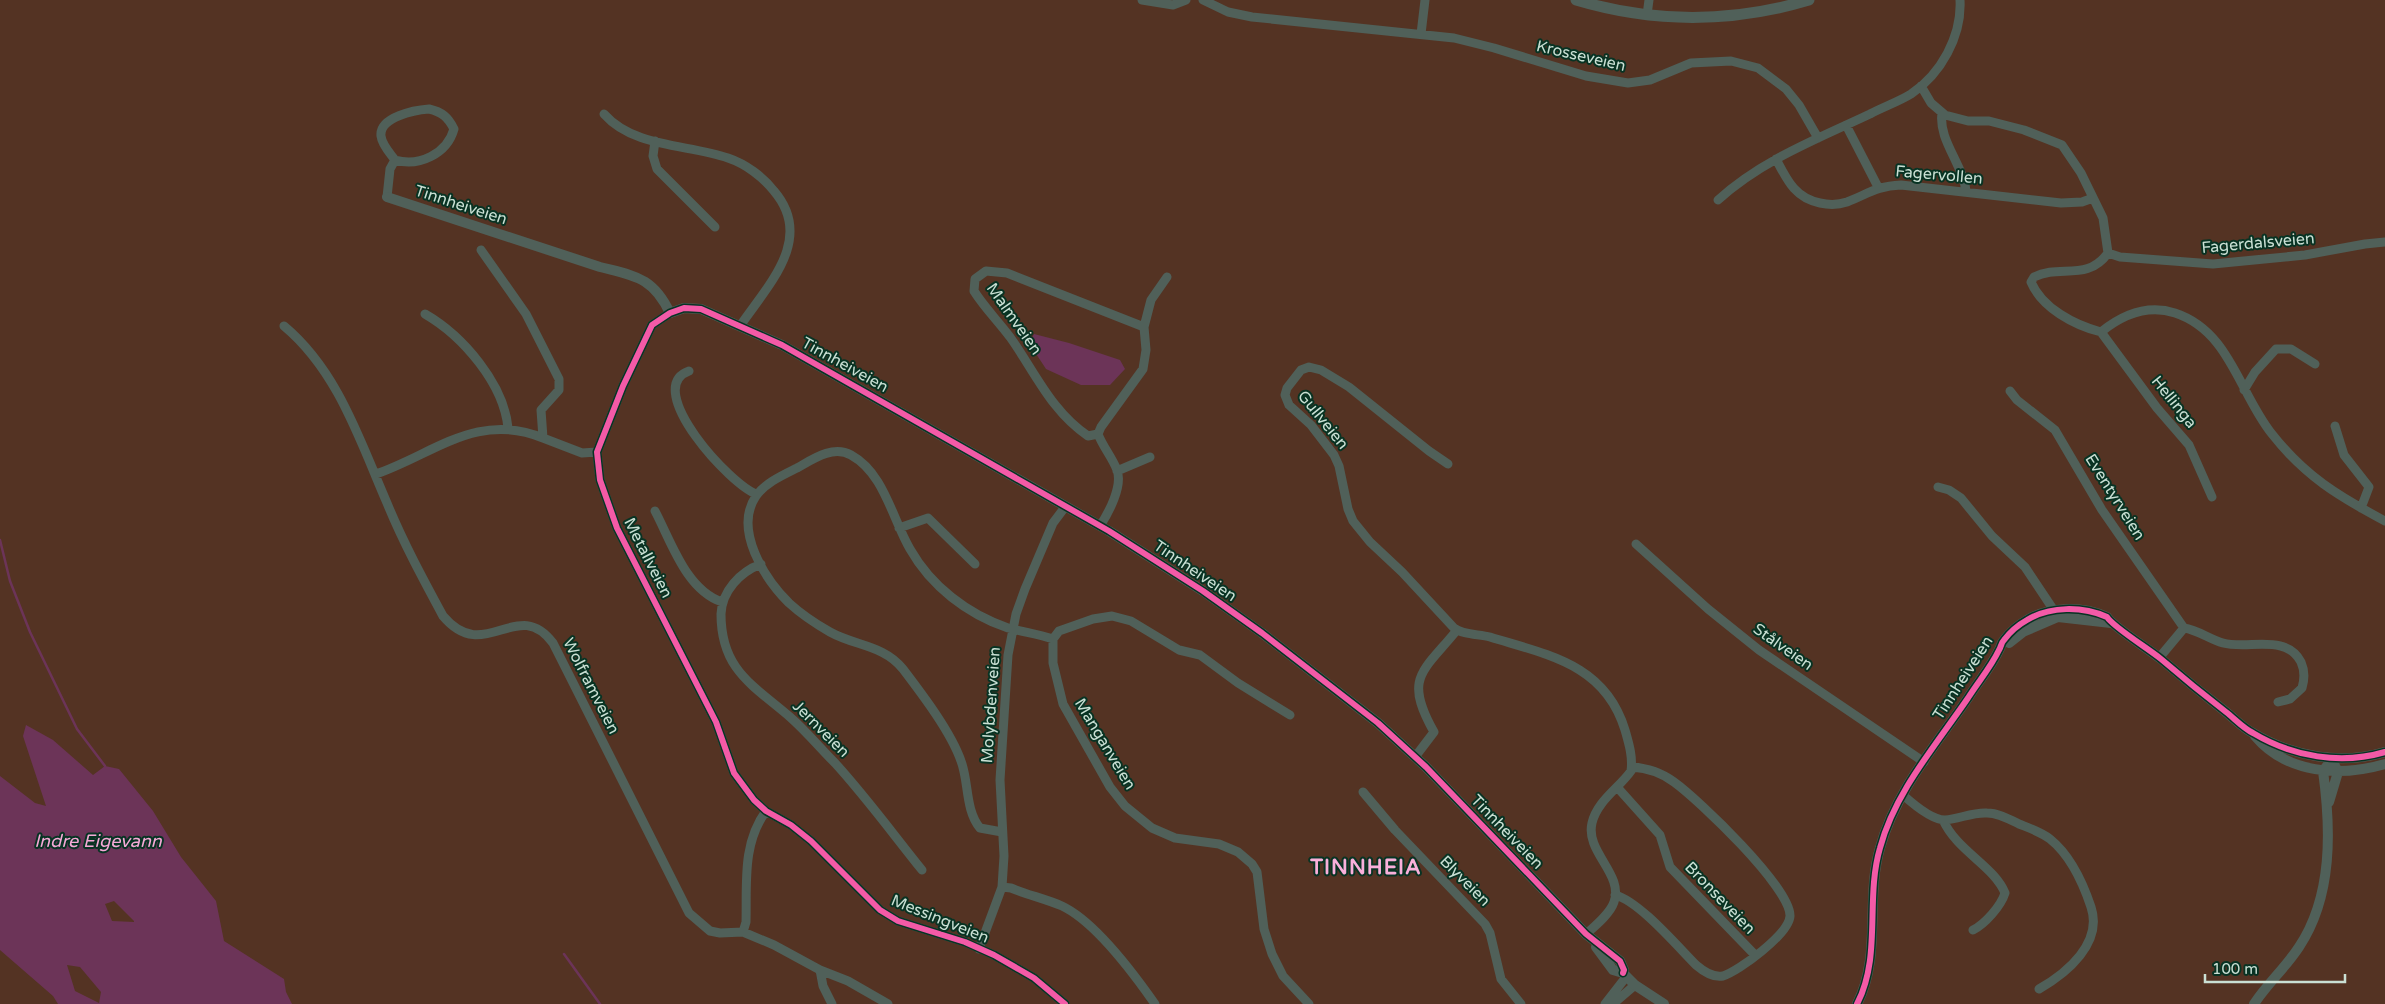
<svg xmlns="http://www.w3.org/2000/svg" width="2385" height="1004" font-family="'Varela Round',sans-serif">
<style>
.green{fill:#543323}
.water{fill:#6c3458;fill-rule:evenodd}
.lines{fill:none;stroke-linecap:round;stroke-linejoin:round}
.stream{stroke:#6c3458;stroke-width:2.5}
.minor{stroke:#506059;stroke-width:9}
.tertiary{stroke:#506059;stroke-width:10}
.secondary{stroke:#506059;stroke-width:11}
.cycleway-casing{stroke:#083323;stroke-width:9}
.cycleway{stroke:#f35aa7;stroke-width:6}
.labels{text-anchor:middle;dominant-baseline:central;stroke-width:4;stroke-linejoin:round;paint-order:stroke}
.street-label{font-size:16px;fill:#cae0d4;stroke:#083323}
.water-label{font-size:18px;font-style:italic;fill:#f6a9d7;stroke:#083323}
.district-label{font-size:21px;font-weight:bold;letter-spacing:1px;fill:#f9b0db;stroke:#083323}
</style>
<rect width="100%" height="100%" fill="#122920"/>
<path class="green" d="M0,0H2385V1004H0Z"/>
<path class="water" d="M1034,334L1069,343L1120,360L1125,369L1110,385H1081L1046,369L1029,343Z
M26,725L53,740L93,775L105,766L119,769L153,811L181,857L216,901L224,941L284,979L286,992L292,1004H58L53,996L0,950V776L35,803L46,806L23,736ZM114,901L134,921V922L112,921L105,904ZM67,965L80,967L101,992L99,1003L75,991Z"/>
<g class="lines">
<path class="stream" d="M0,540L10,581L30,632L77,729L105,766
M564,954L600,1004"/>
<path class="minor" d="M1142,0L1173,5L1186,0
M1203,0L1228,12L1252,17L1454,38L1494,48L1586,76L1628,83L1650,80L1691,63L1731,61L1758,68L1786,89L1799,105L1818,138
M1647,15L1649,0
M1421,34L1425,0
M1921,86L1931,103L1945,115L1968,121H1989L2024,130L2062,145L2081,173L2103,218L2108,253L2120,257L2213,264L2305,255L2365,244L2385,242
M429,109C442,112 448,117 454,129C447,154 419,167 395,160C390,153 382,145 381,136C379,117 415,110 429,109Z
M1942,113C1938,140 1963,164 1966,191
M604,114C634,148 688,144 728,158C746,164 763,177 774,191C815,239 768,285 740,326
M1846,125L1878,187
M655,141L653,156L657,169L715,227
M1776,159C1787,180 1795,198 1820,203C1829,205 1838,205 1847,202C1868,194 1876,186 1901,185L2061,203L2082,202L2093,198
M387,197L390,169L395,160
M1718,200C1762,160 1817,139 1870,114C1883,107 1898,102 1911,94C1941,74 1962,36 1960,0
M2108,253C2087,282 2060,264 2034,277L2031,282C2042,308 2074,325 2101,332C2122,315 2147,304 2175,313C2230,331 2239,393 2272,434C2305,476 2338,496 2385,521
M670,313L652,325L623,386L597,452L600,480L617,528L716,722L734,773L754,800L766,811L791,825L811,841L880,910L898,921L965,942L994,955L1034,978L1065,1004
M425,314C463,336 504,384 508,428
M284,326C338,371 360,441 387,503C403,542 423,579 443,616C485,666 517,595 553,643L689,913L710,931L720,933L743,932L774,945L820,970L848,981L888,1004
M2101,332L2157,408L2189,445L2212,497
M689,371C641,388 732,487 757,494
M2244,390L2255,372L2276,349H2291L2315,364
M2010,391L2017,400L2055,430L2102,510L2184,628L2159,658
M2335,426L2344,455L2369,487L2361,508
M1098,434L1088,436C1051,411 1035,372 1010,337C998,321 984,307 974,291L975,279L986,271L1007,273L1144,327
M543,438L582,453L597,452
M1448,464L1429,451L1349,387L1321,370L1309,367L1301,370L1287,388L1285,395L1289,405L1311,425L1334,455L1339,466L1348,509L1353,521L1370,542L1402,572L1454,628C1463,635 1479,634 1490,637C1548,655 1605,664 1625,730C1629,744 1633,757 1631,771C1619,788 1597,801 1592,823C1585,852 1624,874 1614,902C1610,914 1595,926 1586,934
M1117,471L1150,457
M376,474C434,454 477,411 543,438L541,410L559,390V379L526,314L481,250
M1938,487L1949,490L1961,498L1992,536L2025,567L2057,615
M655,511C671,541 686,590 722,602
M1100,526C1109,512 1123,486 1117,470C1112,457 1103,447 1098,434L1101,427L1143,369L1146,350L1144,327L1151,300L1167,277
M899,528L928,518L975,564
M1636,544L1708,609L1759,650L1924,762
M761,564C740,572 722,591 721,614C721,670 753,685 790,717C806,731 820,748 835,763C866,797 893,834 922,870
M2184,628C2198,630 2209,639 2223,643C2248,650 2286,633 2301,662C2305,671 2305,678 2302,688L2290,699L2278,702
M1290,715L1238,683L1200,655L1179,650L1131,621L1112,616L1093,619L1059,631L1053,639V663L1063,704L1110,787L1125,806L1152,828L1175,838L1219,844L1238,852L1252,864L1257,872L1264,929L1272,954L1283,976L1309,1004
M1415,757L1434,732C1403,677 1423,672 1457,630
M1617,787L1660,835L1670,867L1755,955
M1363,792L1395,830L1485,924L1490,933L1501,979L1521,1004
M1903,795C1913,804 1932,820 1945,820C1959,819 1973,812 1987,813C1998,813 2009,819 2019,824C2029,828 2041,832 2050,839C2070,855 2083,883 2091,907C2103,943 2067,973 2039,989
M1943,820C1957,851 1994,866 2005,893C2001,906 1985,924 1973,930
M1002,832L980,828C965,810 969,782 961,761C951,732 922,694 903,669C884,645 855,646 830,632C816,624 801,614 789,603C765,579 733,530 756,496C765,483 783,475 797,468C813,459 833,445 851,455C884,473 892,518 910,549C931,586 967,614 1008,628C1023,632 1038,634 1053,639
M1002,887L1004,856L1000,780L1008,655L1016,614L1025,589L1053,523L1065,507
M1615,895C1639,901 1677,946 1696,965C1703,971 1713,978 1723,976C1739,971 1789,934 1790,916C1791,888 1699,800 1674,782C1662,773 1647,768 1632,767
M743,932L746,922C747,883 742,844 766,811
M979,949L1002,887L1011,888C1028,895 1046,899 1062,906C1096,922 1134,974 1155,1004
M820,970L823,986L832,1004
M1605,1004L1626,977
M1613,1004L1635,985"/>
<path class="tertiary" d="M387,197L600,267C635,276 653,277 670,313L684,308L701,309L782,345L1109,531L1203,591L1262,633L1378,723L1426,767L1586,934L1620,961L1624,970L1623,973
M2009,643L2023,632L2058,617L2111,623
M2255,736C2287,774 2340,777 2385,764
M2329,802L2338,772L2335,766
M1596,947L1613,970L1623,973L1635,985L1664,1004
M1857,1004C1882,956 1865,899 1880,848C1895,792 1936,745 1968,698C1978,682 1991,667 1999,650C2001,647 2001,643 2004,640C2010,632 2018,625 2027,620C2050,606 2082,606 2107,617C2113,627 2149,649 2161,659C2182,677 2204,695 2226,712C2235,719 2243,728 2253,733C2293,757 2341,765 2385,752
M2254,1004C2268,983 2286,967 2299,947C2333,896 2331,829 2323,771L2332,759"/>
<path class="secondary" d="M1576,0C1653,23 1732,23 1809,0"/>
<defs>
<path id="cycleway" d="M1065,1004L1034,978L994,955L965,942L898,921L880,910L811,841L791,825L766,811L754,800L734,773L716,722L617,528L600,480L597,452L623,386L652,325L670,313L684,308L701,309L782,345L1109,531L1203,591L1262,633L1378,723L1426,767L1586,934L1620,961L1624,970L1623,973
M1857,1004C1882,956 1865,899 1880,848C1895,792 1936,745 1968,698C1978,682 1991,667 1999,650C2001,647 2001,643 2004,640C2010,632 2018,625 2027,620C2050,606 2082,606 2107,617C2113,627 2149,649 2161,659C2182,677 2204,695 2226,712C2235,719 2243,728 2253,733C2293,757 2341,765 2385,752"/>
</defs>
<use href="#cycleway" class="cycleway-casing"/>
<use href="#cycleway" class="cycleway"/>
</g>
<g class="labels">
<g class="street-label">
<text transform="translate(1581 56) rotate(13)">Krosseveien</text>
<text transform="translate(1939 175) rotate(5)">Fagervollen</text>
<text transform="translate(461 205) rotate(18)">Tinnheiveien</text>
<text transform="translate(2258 243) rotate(-5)">Fagerdalsveien</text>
<text transform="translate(1014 319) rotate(55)">Malmveien</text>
<text transform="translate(845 365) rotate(29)">Tinnheiveien</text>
<text transform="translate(2174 402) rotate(51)">Hellinga</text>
<text transform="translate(1323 420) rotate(51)">Gullveien</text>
<text transform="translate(2115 497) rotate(58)">Eventyrveien</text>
<text transform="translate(648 558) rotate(63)">Metallveien</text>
<text transform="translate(1195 571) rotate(34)">Tinnheiveien</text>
<text transform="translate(1783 647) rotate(35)">Stålveien</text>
<text transform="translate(1963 678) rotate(-57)">Tinnheiveien</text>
<text transform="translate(591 686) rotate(63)">Wolframveien</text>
<text transform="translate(991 705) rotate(-86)">Molybdenveien</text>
<text transform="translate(821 729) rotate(45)">Jernveien</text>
<text transform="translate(1105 744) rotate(59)">Manganveien</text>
<text transform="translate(1507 832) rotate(46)">Tinnheiveien</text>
<text transform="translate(1465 881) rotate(45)">Blyveien</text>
<text transform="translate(1720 898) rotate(46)">Bronseveien</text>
<text transform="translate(940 919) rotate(22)">Messingveien</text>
</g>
<g class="water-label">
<text x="98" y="841">Indre Eigevann</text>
</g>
<g class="district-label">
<text x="1366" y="867">TINNHEIA</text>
</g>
</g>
<path d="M2205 974v8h140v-8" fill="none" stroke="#cae0d4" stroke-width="2.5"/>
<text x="2212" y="974" font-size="15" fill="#cae0d4" stroke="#083323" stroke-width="4" paint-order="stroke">100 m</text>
</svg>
